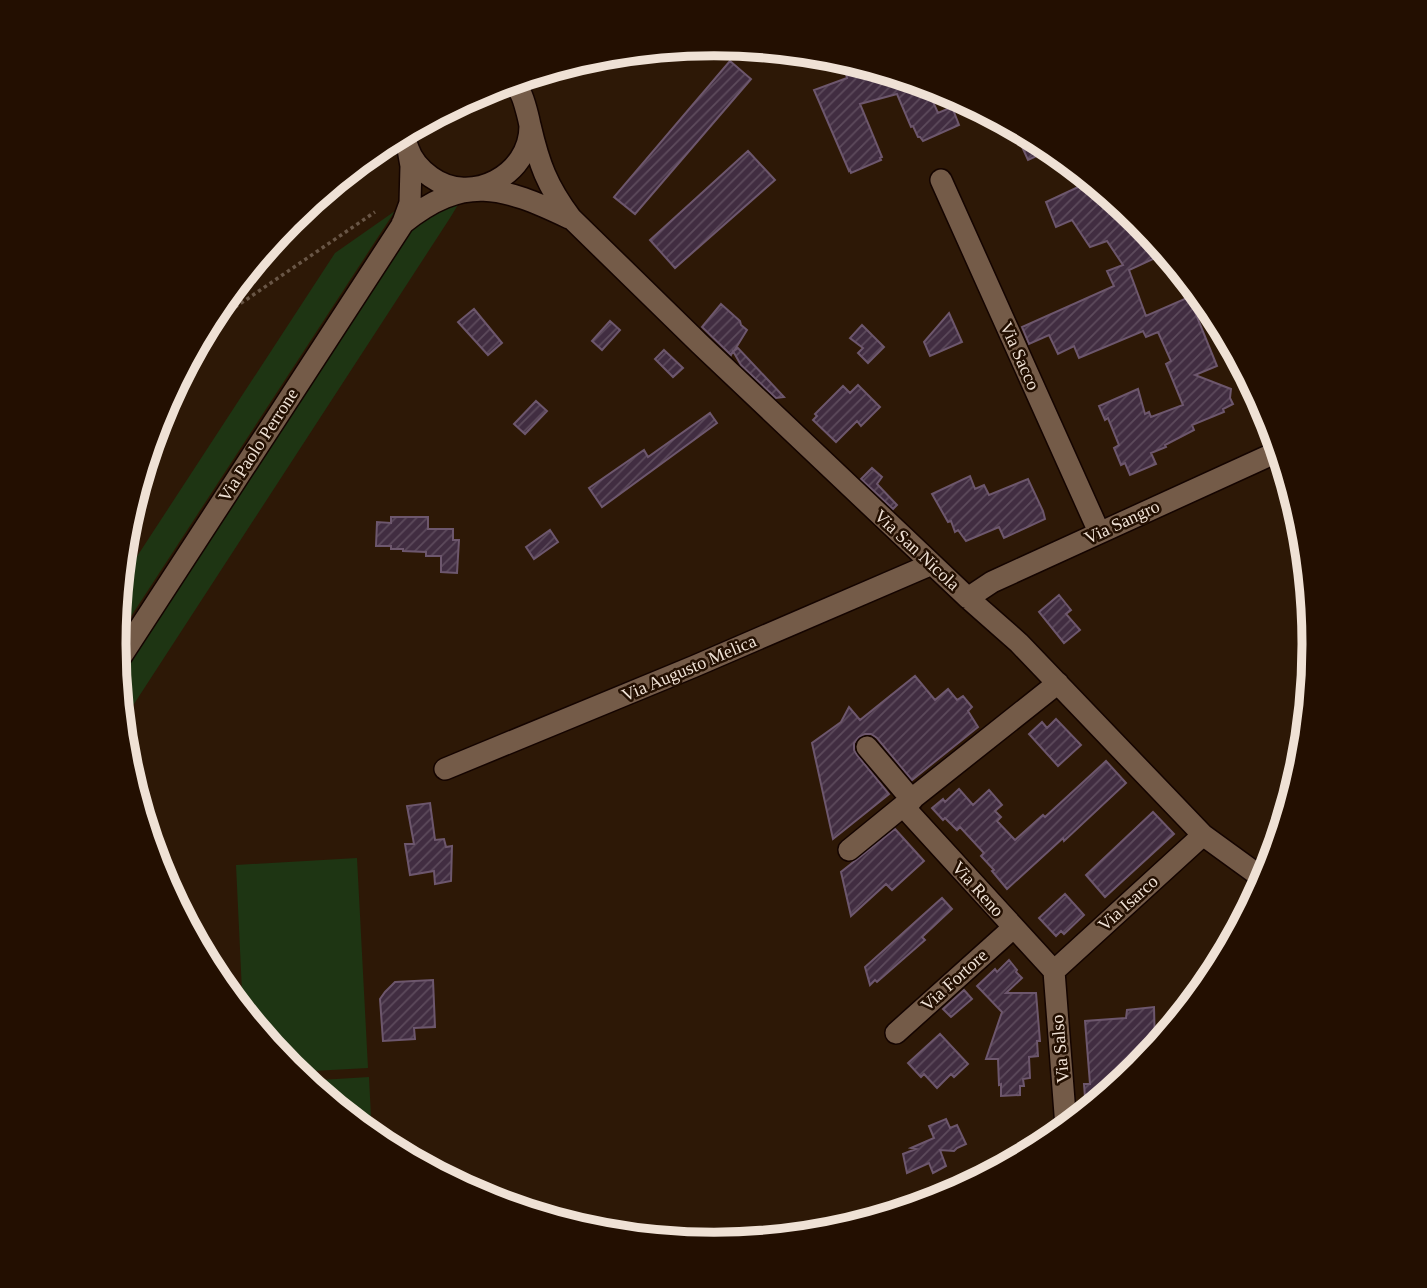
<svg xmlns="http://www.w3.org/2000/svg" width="1427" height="1288" font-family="Georgia,serif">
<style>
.green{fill:#1e3513}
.building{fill:url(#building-hatch);stroke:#6d576d;stroke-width:2}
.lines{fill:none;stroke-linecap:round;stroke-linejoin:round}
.minor-casing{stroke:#140400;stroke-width:24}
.path{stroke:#695646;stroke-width:3.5;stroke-dasharray:3.5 3.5;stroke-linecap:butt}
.minor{stroke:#745b48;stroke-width:21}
.labels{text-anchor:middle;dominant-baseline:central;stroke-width:5;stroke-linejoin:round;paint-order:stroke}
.street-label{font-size:18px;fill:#efe1d5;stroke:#230f01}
.rim{fill:none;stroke:#efe1d5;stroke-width:9}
</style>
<defs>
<pattern id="building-hatch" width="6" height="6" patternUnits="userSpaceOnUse" patternTransform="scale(1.75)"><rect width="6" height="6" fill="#412d41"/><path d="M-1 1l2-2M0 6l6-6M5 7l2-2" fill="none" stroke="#5d4b5c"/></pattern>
</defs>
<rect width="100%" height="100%" fill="#2d1806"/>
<path class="green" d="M459,203L450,218L121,724L117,678L407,230L426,212Z
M395,211L113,644L119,584L335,253Z
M357,858L368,1068L294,1072L243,1013L236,865Z
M369,1077L372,1137L304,1081Z
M488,1184L492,1201L483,1198L466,1189Z"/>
<path class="building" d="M730,61L751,79L635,214L614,197Z
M863,65L925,84L938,113L952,107L959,125L923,141L920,137H918L913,126L911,127L897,94L860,104L882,157L880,158L881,160L851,173L850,170L849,171L814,90L847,78L845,70Z
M1013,127L1047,145L1052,149L1028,160Z
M748,151L775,180L675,268L650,240Z
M1091,181L1138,220L1166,253L1129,270L1146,316L1189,297L1217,366L1195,375L1231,389L1230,398L1233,404L1223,409L1224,412L1192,425L1194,430L1165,445L1166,447L1151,453L1156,464L1130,475L1125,463L1121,465L1114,448L1119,445L1108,418L1105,420L1099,406L1138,389L1145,414L1149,412L1151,417L1183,405L1166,364L1171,361L1158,332L1146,337L1143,331L1079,358L1074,346L1058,354L1049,335L1029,344L1022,327L1114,286L1107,271L1123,265L1107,241L1090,247L1072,220L1056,227L1046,202Z
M721,304L740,321L741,325L747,330L734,351L738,348L784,397L776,398L741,365L733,351L731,355L702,327Z
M474,309L502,343L488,355L458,322Z
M949,313L962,342L930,356L924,342Z
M610,321L620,330L602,350L592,341Z
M862,325L884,347L868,363L858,353L863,348L850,338Z
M664,350L683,368L673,377L655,359Z
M858,385L880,407L861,426L857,421L836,442L813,420L817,416L815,414L843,386L850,393Z
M536,401L547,411L525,434L514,424Z
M710,413L717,423L602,507L589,488L644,450L648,457Z
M872,468L882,477L877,484L897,505L893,509L861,479Z
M970,476L975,489L984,485L989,495L1028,479L1043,511L1045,519L1004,538L999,527L966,541L958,530L955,532L951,521L948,522L932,494Z
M391,517H428V529H453V540H459L457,573L441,572V556H426V552L403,551V549H391V546H376L377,522L391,523Z
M550,530L558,542L534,559L526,547Z
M1059,595L1071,610L1066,614L1080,630L1064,643L1039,612Z
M915,676L935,700L948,689L957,700L963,696L972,707L968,711L978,727L912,780L877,738L871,734H865L859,737L854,743V750L857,755L889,794L833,839L812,743L841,722L849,707L860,720Z
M1056,719L1081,745L1058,766L1029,734L1042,722L1047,728Z
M1106,761L1126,783L1064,841L1063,838L1007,889L992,871L994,870L981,856L984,853L960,827L957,830L945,818L943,820L932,808L943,799L945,802L959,789L973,805L989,790L1002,805L995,811L1001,817L997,821L1015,840L1043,815L1045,817Z
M430,803L435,840L444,839L446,847L452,846L451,881L435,884L434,871L410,875L405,844H414L407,806Z
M1153,812L1174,834L1105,897L1086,875Z
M895,829L924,861L892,890L886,884L851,916L841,872Z
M1065,894L1084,915L1064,934L1061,931L1056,936L1039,918Z
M942,898L952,909L922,937L925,940L877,982L875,980L870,985L865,967Z
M1009,960L1017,970L1016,972L1022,978L1006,993H1036L1040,1041H1037L1038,1056L1029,1057L1030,1078L1023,1079L1024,1086H1020V1095L1001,1096V1084L999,1085L998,1059H986L1002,1012L977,986L995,969L997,972Z
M433,980L435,1027L414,1028L415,1039L383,1041L380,999L385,992L395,982Z
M964,990L972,999L951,1017L943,1009Z
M1154,1007L1155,1048L1138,1069L1086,1111L1084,1084H1090L1085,1021L1126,1018L1127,1010Z
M940,1034L968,1064L954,1077L951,1074L937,1088L924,1074L921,1077L908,1063Z
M946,1119L950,1128L957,1125L966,1144L957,1148L954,1151L940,1150L946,1166L933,1173L929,1163L907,1173L903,1154L916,1149L911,1148L934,1138L929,1126Z"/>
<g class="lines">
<defs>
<path id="minor" d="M530,125C539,164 547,186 571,218L700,344L968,598L1019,643L1203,835L1265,880
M404,132C405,137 406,143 408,148C412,160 421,170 431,177C471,206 530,175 530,126C529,119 524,100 521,94C519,90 514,85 511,81
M941,180L1099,532
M402,224C464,174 502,186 569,218
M1263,405L1271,423
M968,598L992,582L1279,451
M115,666L402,225L410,203L411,166L408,149
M867,747L912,800
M445,769L695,666L932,564
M849,850L903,806
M1054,971L903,806L1058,683
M1054,971L1203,835
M1054,971L1066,1127
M896,1033L1013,928"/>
</defs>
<use href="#minor" class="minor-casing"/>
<path class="path" d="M206,327L375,212"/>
<use href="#minor" class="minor"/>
</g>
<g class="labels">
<g class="street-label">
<text transform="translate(1020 356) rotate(66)">Via Sacco</text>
<text transform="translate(258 445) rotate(-57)">Via Paolo Perrone</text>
<text transform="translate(1122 522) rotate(-25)">Via Sangro</text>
<text transform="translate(917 550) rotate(43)">Via San Nicola</text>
<text transform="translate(689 668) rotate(-23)">Via Augusto Melica</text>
<text transform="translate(978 889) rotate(48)">Via Reno</text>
<text transform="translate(1128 903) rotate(-42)">Via Isarco</text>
<text transform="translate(954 980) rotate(-42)">Via Fortore</text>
<text transform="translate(1060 1049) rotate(-95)">Via Salso</text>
</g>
</g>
<path d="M0 0H1427V1288H0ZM126 644a588 588 0 1 1 1176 0a588 588 0 1 1-1176 0Z" fill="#230f01" fill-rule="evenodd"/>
<path class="rim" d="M126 644a588 588 0 1 1 1176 0a588 588 0 1 1-1176 0Z"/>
</svg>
